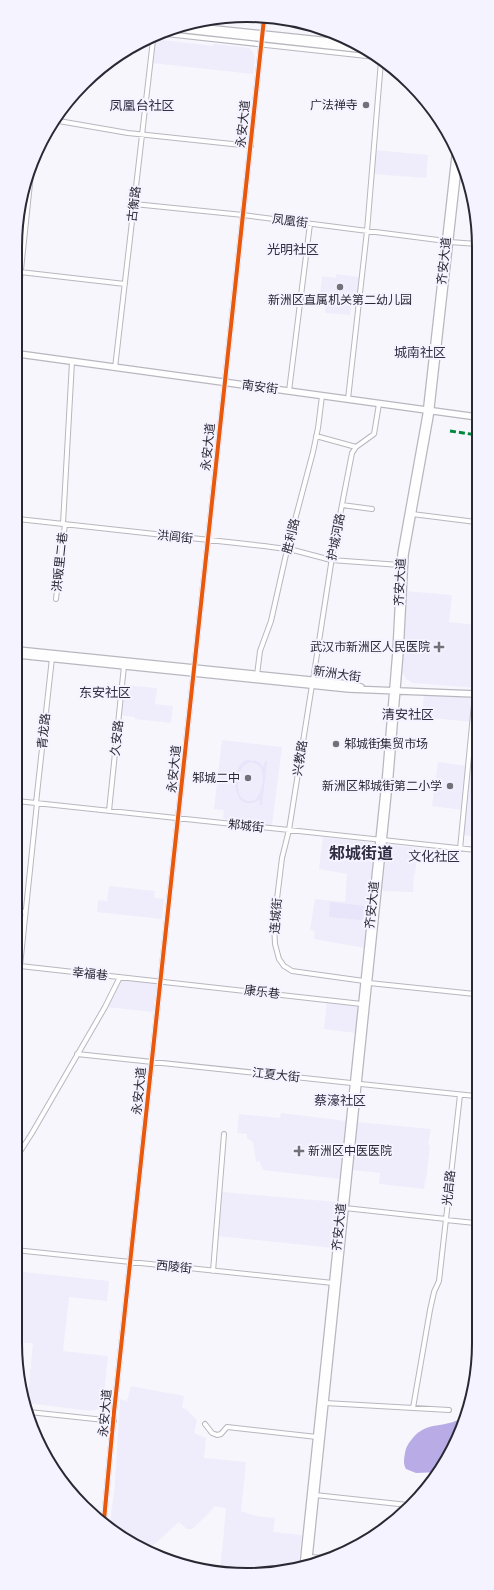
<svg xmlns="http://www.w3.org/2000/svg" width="494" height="1590" font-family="Jost,'Noto Sans SC',sans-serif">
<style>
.built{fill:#efedfb}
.green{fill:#e8e4f9;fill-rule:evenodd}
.water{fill:#b9ace6}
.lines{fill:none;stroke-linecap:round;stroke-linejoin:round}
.minor-casing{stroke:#b8b7bf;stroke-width:6}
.major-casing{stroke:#b8b7bf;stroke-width:8}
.minor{stroke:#fefeff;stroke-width:4}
.major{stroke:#fefeff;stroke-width:5.5}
.quiet{stroke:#00873e;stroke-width:3;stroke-dasharray:6 3;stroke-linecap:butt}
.cycleway-casing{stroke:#f5f3ff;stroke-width:6}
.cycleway{stroke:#e8590c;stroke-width:4}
.poi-dot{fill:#727079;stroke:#f5f3ff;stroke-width:1.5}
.labels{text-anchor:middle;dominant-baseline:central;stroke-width:4;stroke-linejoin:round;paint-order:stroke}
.poi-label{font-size:12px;fill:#2a2833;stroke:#f5f3ff;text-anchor:end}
.street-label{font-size:12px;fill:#2a2833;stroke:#f5f3ff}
.neighbourhood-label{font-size:13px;fill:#322e44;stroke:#f5f3ff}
.district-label{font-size:16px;font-weight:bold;fill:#322e44;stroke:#f5f3ff}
.rim{fill:none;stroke:#2a2833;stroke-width:2}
</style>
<rect width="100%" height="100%" fill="#f7f6fc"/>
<path class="built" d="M154,39L213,46L214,44L249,48L253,52L255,58L253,74L152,63Z
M375,150L428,155L426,178L373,174Z
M336,274L360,277L357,302H352L350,315L325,313L327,297L320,296L322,276L336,278Z
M406,591L452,595L449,622L476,625V688L413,683L406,679L401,670Z
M124,685L157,688L155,704L173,706L171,723L135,719V717L120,715Z
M424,695L474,698L473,722L422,717Z
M222,740L282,747L272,825L223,819L224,810L214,809Z
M438,762L467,766L463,810L432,806Z
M469,769L476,770V837L462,835Z
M323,837L376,843L365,948L314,939L315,931L310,930L315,899L345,902L347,874L319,869Z
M392,845L418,848L415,873L414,874L413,892L382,891L387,848Z
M109,886L155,891L154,898L164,899L162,919L97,912L98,900L107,901Z
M120,979L157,983L153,1012L106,1007Z
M327,1001L360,1004L356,1033L324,1029Z
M281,1113L347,1121L340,1179L263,1170L259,1161L256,1162L253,1142L247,1138V1134L237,1133L239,1114L280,1118Z
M357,1122L431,1129L429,1139L428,1145H430L426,1180L425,1181L424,1189L379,1184L380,1173L352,1170Z
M222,1192L337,1202L333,1248L218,1236Z
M15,1271L109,1281L107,1301L69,1297L63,1351L108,1356L103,1404L99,1409L91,1411L27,1403L33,1343H15Z
M131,1386L184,1396L182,1408L186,1409L197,1420L194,1433L206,1438L204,1458L246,1462L241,1511L256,1516L275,1518L273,1532L302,1535L298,1568L220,1573L226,1508L214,1506L209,1513L192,1529H187L179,1522L146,1552L110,1524L115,1484L120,1399L127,1401Z"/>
<path class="green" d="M246,760L257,761L264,767L265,761H267L262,805H260V799C234,818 227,770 246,760ZM252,762L260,766C268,779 258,815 240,796C235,784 238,764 252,762Z
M330,902L364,906L362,920L329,917Z"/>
<path class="water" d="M463,1417L439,1472L416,1473L406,1469C403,1464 404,1459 405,1453C406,1447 408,1444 412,1439C428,1419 444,1430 463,1417Z"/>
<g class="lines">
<defs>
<path id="minor" d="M166,34L376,57
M53,120L128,133L251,146
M134,204L243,215L446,241
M450,242L477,244
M20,272L125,284
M19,289L31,174
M115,368L153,40
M289,391L310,224
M348,399L367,231L381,61
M316,436L356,447
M342,505L372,509
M412,514L476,522
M18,519L264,546L293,550L331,560
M63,524L72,362
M331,560L400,565
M56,599L65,524
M257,675L260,651L271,621L287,550L313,452L318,428L322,396
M313,680L333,551L352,453L356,447L374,434L379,404
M312,685L289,830L282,858L274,923L275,944L279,959L284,966L292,971L364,981
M17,801L476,850
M36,803L52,658
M37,803L20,966L362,1004
M109,811L124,666
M460,849L475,694
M17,911L25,912
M369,983L475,994
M77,1054L475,1096
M16,1158L32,1133L105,1007L120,977
M345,1208L446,1219
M446,1220L475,1223
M15,1250L333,1283
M213,1271L224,1134
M325,1403L449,1410
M413,1408L430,1310L434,1292L439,1281L460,1095
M29,1412L114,1421
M205,1424L212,1433L217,1435L221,1434L227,1427L317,1437
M315,1495L408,1505
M104,1520L114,1412L264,19
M309,1557L325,1558"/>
<path id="major" d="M187,26L358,44
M178,29L367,50
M19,231L24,192
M19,354L477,417
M18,650L350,684L361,687
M18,655L349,689L476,694
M303,1567L386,773L396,652L401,554L426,415L456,148
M308,1567L390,774L400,652L405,555L430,416L459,158"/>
</defs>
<use href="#minor" class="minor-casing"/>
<use href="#major" class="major-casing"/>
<use href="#minor" class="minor"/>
<use href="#major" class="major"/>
<path class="quiet" d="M450,431L477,435"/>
<defs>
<path id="cycleway" d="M104,1520L114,1412L264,19"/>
</defs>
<use href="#cycleway" class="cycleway-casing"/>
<use href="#cycleway" class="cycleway"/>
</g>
<g class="poi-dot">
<circle cx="366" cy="105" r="4"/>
<circle cx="340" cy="287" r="4"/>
<path d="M437 641h4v4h4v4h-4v4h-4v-4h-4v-4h4z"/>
<circle cx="336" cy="744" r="4"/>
<circle cx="248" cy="778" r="4"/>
<circle cx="450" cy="786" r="4"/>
<path d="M297 1145h4v4h4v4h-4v4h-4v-4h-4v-4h4z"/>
</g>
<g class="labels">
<g class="poi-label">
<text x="358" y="105">广法禅寺</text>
<text x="340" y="300" text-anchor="middle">新洲区直属机关第二幼儿园</text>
<text x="430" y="647">武汉市新洲区人民医院</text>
<text x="344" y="744" text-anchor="start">邾城街集贸市场</text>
<text x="240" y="778">邾城二中</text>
<text x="442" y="786">新洲区邾城街第二小学</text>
<text x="308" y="1151" text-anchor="start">新洲区中医医院</text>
</g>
<g class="street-label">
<text transform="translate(243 124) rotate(-84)">永安大道</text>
<text transform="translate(134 204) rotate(-83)">古衡路</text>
<text transform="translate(290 221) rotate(7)">凤凰街</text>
<text transform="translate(444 261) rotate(-84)">齐安大道</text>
<text transform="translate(260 387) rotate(8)">南安街</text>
<text transform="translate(208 447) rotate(-84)">永安大道</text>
<text transform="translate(291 536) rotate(-76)">胜利路</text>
<text transform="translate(175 537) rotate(6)">洪闾街</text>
<text transform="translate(336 537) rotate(-79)">护城河路</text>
<text transform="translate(60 562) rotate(-84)">洪畈里二巷</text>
<text transform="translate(400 582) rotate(-87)">齐安大道</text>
<text transform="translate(337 674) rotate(8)">新洲大街</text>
<text transform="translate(44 731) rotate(-84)">青龙路</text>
<text transform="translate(117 738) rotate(-84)">久安路</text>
<text transform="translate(300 758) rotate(-81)">兴教路</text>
<text transform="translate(174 769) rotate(-84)">永安大道</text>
<text transform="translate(246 826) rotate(6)">邾城街</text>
<text transform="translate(372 905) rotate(-84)">齐安大道</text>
<text transform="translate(276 916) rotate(-86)">连城街</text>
<text transform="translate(90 974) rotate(6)">幸福巷</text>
<text transform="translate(262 992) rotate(7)">康乐巷</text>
<text transform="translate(276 1075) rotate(6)">江夏大街</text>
<text transform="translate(139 1091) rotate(-84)">永安大道</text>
<text transform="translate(449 1188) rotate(-84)">光启路</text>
<text transform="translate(339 1227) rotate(-84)">齐安大道</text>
<text transform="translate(174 1267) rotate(6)">西陵街</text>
<text transform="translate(105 1413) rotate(-85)">永安大道</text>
</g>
<g class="neighbourhood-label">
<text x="142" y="105">凤凰台社区</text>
<text x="293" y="249">光明社区</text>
<text x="420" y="352">城南社区</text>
<text x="105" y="692">东安社区</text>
<text x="408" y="714">清安社区</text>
<text x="434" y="856">文化社区</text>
<text x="340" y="1100">蔡濠社区</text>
</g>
<g class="district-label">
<text x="361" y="853">邾城街道</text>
</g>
</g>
<path d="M0 0H494V1590H0ZM247 22H247A225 225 0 0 1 472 247V1343A225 225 0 0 1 247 1568H247A225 225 0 0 1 22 1343V247A225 225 0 0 1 247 22Z" fill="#f5f3ff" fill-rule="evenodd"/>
<path class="rim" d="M247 22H247A225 225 0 0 1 472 247V1343A225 225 0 0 1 247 1568H247A225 225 0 0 1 22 1343V247A225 225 0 0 1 247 22Z"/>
</svg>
